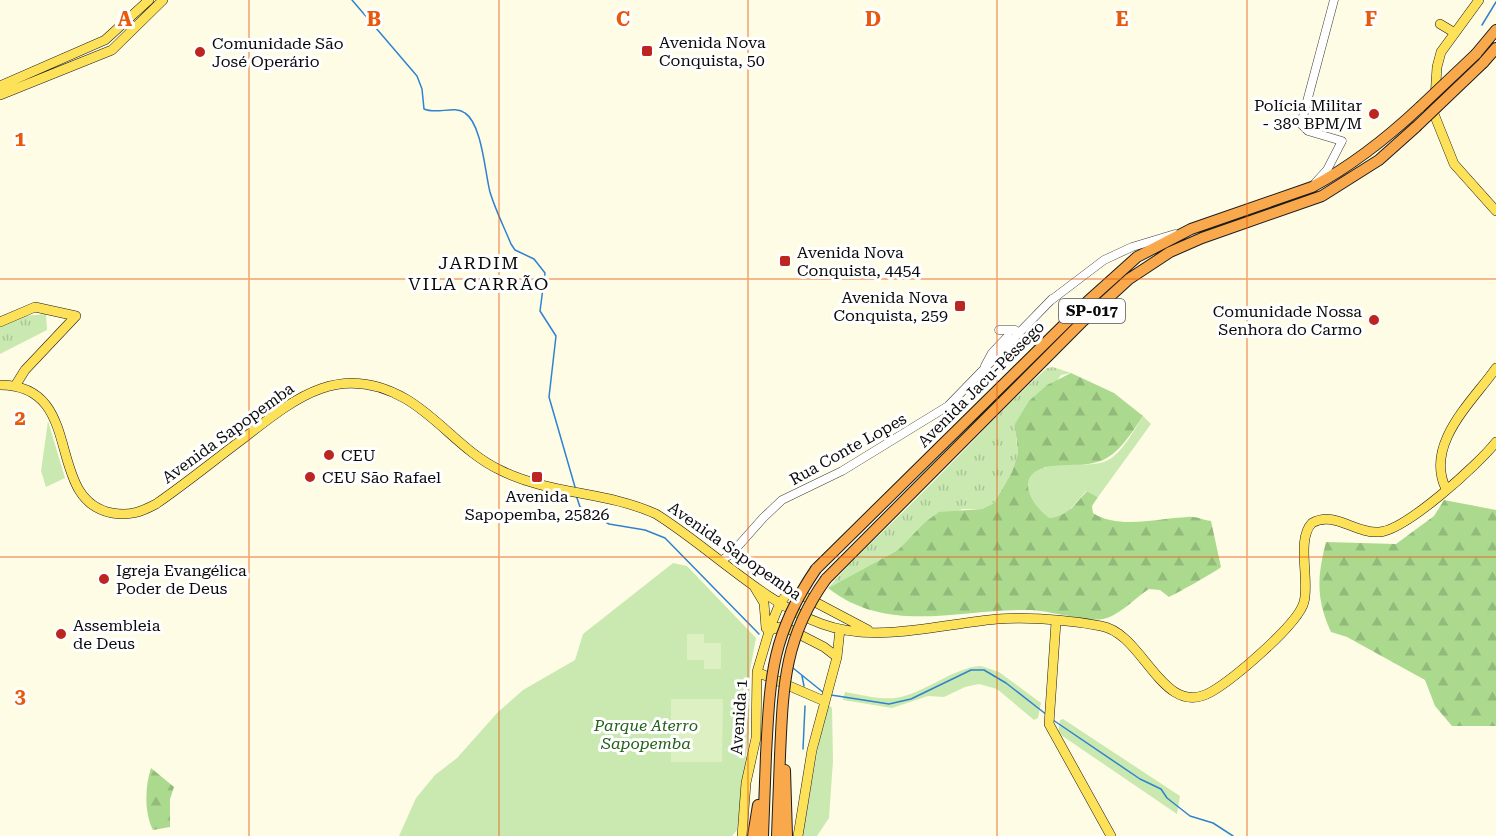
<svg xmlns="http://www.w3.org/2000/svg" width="1496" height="836" font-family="'Roboto Serif',serif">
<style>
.grass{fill:url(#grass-tufts)}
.forest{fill:url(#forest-firs)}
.park{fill:#c9e9b0}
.pitch{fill:#dcf0c2}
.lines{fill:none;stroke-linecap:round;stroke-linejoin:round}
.stream{stroke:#2f82d0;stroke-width:1.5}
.minor-casing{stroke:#3d3d3d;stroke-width:9}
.major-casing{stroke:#1b1b1b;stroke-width:10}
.highway-casing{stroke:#1b1b1b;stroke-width:12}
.minor{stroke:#fff;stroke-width:8}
.major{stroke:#fde259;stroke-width:9}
.highway{stroke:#f9a94b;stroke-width:10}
.highway-bridge-casing{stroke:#1b1b1b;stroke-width:12;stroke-linecap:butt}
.highway-bridge{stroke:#f9a94b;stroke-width:10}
.grid{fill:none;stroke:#e8590c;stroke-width:1.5;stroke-opacity:0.55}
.poi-dot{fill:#bc2520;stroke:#fff;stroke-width:2}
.labels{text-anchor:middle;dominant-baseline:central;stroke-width:6;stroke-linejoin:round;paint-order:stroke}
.shield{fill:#fff;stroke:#545454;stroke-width:1.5}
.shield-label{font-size:15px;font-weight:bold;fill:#0a0a0a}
.poi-label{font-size:16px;fill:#0a0a0a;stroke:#fff;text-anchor:start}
.street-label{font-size:16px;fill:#0a0a0a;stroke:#fff}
.park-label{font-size:16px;font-style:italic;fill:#23611a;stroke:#fff}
.neighbourhood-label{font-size:18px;letter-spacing:1.5px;fill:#0a0a0a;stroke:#fff}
.grid-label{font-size:20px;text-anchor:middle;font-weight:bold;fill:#e8590c;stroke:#fff;stroke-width:6;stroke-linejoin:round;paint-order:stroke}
</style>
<defs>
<pattern id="grass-tufts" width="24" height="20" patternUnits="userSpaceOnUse" patternTransform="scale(1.5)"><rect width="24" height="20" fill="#c9e9b0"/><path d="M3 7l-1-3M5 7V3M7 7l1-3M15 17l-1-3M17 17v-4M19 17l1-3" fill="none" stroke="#abc696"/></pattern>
<pattern id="forest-firs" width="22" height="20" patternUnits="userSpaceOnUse" patternTransform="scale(1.5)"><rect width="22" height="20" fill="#abda8f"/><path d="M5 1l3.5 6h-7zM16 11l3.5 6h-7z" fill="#92ba7a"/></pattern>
</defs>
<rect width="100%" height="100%" fill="#fffce6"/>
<path class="grass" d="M46,314L47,330L0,354V327L23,316Z
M1053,367L1071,373L1061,375L1016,438L1018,453L1012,472L994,503L982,509H963L924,523L898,550L828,588C853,559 881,534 908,507C955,461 999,412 1047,368Z"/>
<path class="forest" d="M1071,373L1114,393L1143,416C1109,468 1104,464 1044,467L1071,509L1087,491L1098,497L1092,506L1093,513C1119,530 1159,518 1188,517C1195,516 1203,520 1211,521L1221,567C1217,571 1172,596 1169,597L1160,590L1149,589C1135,598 1119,616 1103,619C1085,622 1052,611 1031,610C960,608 889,636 828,588L898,550L924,523L939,512L982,509L994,503L1012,472L1018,453L1015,424L1029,401L1047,385Z
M1444,500L1496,510V726H1452L1435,706L1425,680L1347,637L1331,632C1316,599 1317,577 1326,542L1396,544L1434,516Z
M151,768L174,787L170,799V827L153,830C144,813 145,786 151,768Z"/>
<path class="park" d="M1143,416L1151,424L1098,497L1086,491C1075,504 1067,517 1049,518C1039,510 1027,497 1028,483C1032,457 1084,469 1104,462C1122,455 1133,431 1143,416Z
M48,421L65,478L46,487L41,471Z
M673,563L687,566L756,638L750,670L749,732L737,830L732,836H399L416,798L435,775L457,758L498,712L523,690L575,660L583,634Z
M981,666L999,672L1041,703L1038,718L1034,720L997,689L979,684L965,687L944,697L928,696L892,708L843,700L845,692C863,695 883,701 901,697C929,690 953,668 981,666Z
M829,705L832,708L833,761L829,818L817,836H802L825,709Z
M1063,719L1180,796L1177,814L1058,733L1060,720Z"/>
<path class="pitch" d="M687,634H704V643H721V669H704V660H687Z
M671,699H723L722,762H671Z"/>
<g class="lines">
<path class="stream" d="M352,0L417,76L422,89L424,109C437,115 454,105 465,113C482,124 485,173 490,192C495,209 504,227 511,244L515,250L534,259L545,273L540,311L556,336L549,397L575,487
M1482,25L1496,2
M576,495L580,507L609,524L645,530L665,538L759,634
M793,668L824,693
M802,676L804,686
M831,695L889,704L911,699L971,670H984L1006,683L1047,715
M1053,720L1140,779L1161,789L1167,798L1190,816L1213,823L1233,836
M803,749L805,706"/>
<defs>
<path id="minor" d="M1316,182L1327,170L1342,141L1308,131L1301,124L1334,0
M1050,301L1104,260L1132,247L1175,234
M999,330H1015
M985,366L992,353L1008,336
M722,560L731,554L763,518L782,500L842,471L948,406L1052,299"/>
<path id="major" d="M1479,0L1441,52L1437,67L1434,114L1454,164L1496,211
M1440,24L1455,33
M0,86L105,40L149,0
M0,95L112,50L163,0
M0,322L35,307L76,316L25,370L15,386
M0,385C87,385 43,500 112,513C130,516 141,512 156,504C185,484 212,462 240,441C293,400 338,360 406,399C440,419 464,453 500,470C550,495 606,491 656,514C709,547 765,604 822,624C876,644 941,624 997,619C1030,617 1068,620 1101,626C1144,633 1162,720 1211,692C1232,680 1298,625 1304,602C1310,581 1296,539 1312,523C1334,510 1355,534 1379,532C1405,531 1479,464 1496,442
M1446,489C1424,444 1473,401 1496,368
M755,588L764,603L766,628
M1056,622L1049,724L1111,836
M768,631L779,627H785L824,647L837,657
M757,672L824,701
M742,836L746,783L756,738L757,672L771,625L780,603L788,593H798L868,630
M798,836L812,750L837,657L840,629"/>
<path id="highway" d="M1476,54L1496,30
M1483,63L1496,48
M816,569L1088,301L1137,257L1191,229L1312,187C1353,165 1386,139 1420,107
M826,579L1083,321L1129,279L1170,252L1202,238L1322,196L1379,160L1416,127
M785,770L787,836
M753,836L758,805
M763,836L766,755
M777,836L780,756"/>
</defs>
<use href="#minor" class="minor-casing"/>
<use href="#major" class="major-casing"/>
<use href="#highway" class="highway-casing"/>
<use href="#minor" class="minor"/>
<use href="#major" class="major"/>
<use href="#highway" class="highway"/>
<defs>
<path id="highway-bridge" d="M1420,107L1476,54
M1416,127L1483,63
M766,755C770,678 771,635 816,569
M780,756C783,687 784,637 826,579"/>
</defs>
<use href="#highway-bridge" class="highway-bridge-casing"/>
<use href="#highway-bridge" class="highway-bridge"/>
</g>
<path class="grid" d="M249,0V836M499,0V836M748,0V836M997,0V836M1247,0V836M0,279H1496M0,557H1496"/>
<g class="poi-dot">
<rect x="641" y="45" width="12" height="12" rx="3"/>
<circle cx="200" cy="52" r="6"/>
<circle cx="1374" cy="114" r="6"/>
<rect x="779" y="255" width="12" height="12" rx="3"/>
<rect x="954" y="300" width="12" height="12" rx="3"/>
<circle cx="1374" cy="320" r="6"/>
<circle cx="329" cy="455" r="6"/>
<circle cx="310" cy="477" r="6"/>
<rect x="531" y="471" width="12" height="12" rx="3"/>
<circle cx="104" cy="579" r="6"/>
<circle cx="61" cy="634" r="6"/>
</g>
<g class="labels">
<rect class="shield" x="1059" y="299" width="66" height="24" rx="4.5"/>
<g class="shield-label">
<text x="1092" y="311">SP-017</text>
</g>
<g class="poi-label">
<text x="659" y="42">Avenida Nova<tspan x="659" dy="18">Conquista, 50</tspan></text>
<text x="212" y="43">Comunidade São<tspan x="212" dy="18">José Operário</tspan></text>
<text x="1362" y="105" text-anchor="end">Polícia Militar<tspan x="1362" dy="18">- 38º BPM/M</tspan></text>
<text x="797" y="252">Avenida Nova<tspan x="797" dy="18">Conquista, 4454</tspan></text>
<text x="948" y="297" text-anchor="end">Avenida Nova<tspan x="948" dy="18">Conquista, 259</tspan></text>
<text x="1362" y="311" text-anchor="end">Comunidade Nossa<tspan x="1362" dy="18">Senhora do Carmo</tspan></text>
<text x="341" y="455">CEU</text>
<text x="322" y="477">CEU São Rafael</text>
<text x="537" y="496" text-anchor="middle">Avenida<tspan x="537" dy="18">Sapopemba, 25826</tspan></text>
<text x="116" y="570">Igreja Evangélica<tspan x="116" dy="18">Poder de Deus</tspan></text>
<text x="73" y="625">Assembleia<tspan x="73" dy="18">de Deus</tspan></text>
</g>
<g class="street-label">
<text transform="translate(981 384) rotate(-45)">Avenida Jacu-Pêssego</text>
<text transform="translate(228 433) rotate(-36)">Avenida Sapopemba</text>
<text transform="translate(848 449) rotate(-29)">Rua Conte Lopes</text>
<text transform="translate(735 551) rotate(35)">Avenida Sapopemba</text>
<text transform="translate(739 717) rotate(-86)">Avenida 1</text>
</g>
<g class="park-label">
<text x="646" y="725">Parque Aterro<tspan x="646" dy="18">Sapopemba</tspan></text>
</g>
<g class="neighbourhood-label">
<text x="479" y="262">JARDIM<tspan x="479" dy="21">VILA CARRÃO</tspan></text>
</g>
</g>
<g class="grid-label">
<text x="125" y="26">A</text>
<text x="374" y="26">B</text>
<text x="623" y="26">C</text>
<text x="873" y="26">D</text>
<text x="1122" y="26">E</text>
<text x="1371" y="26">F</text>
<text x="20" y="146">1</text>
<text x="20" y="425">2</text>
<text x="20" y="703">3</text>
</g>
</svg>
